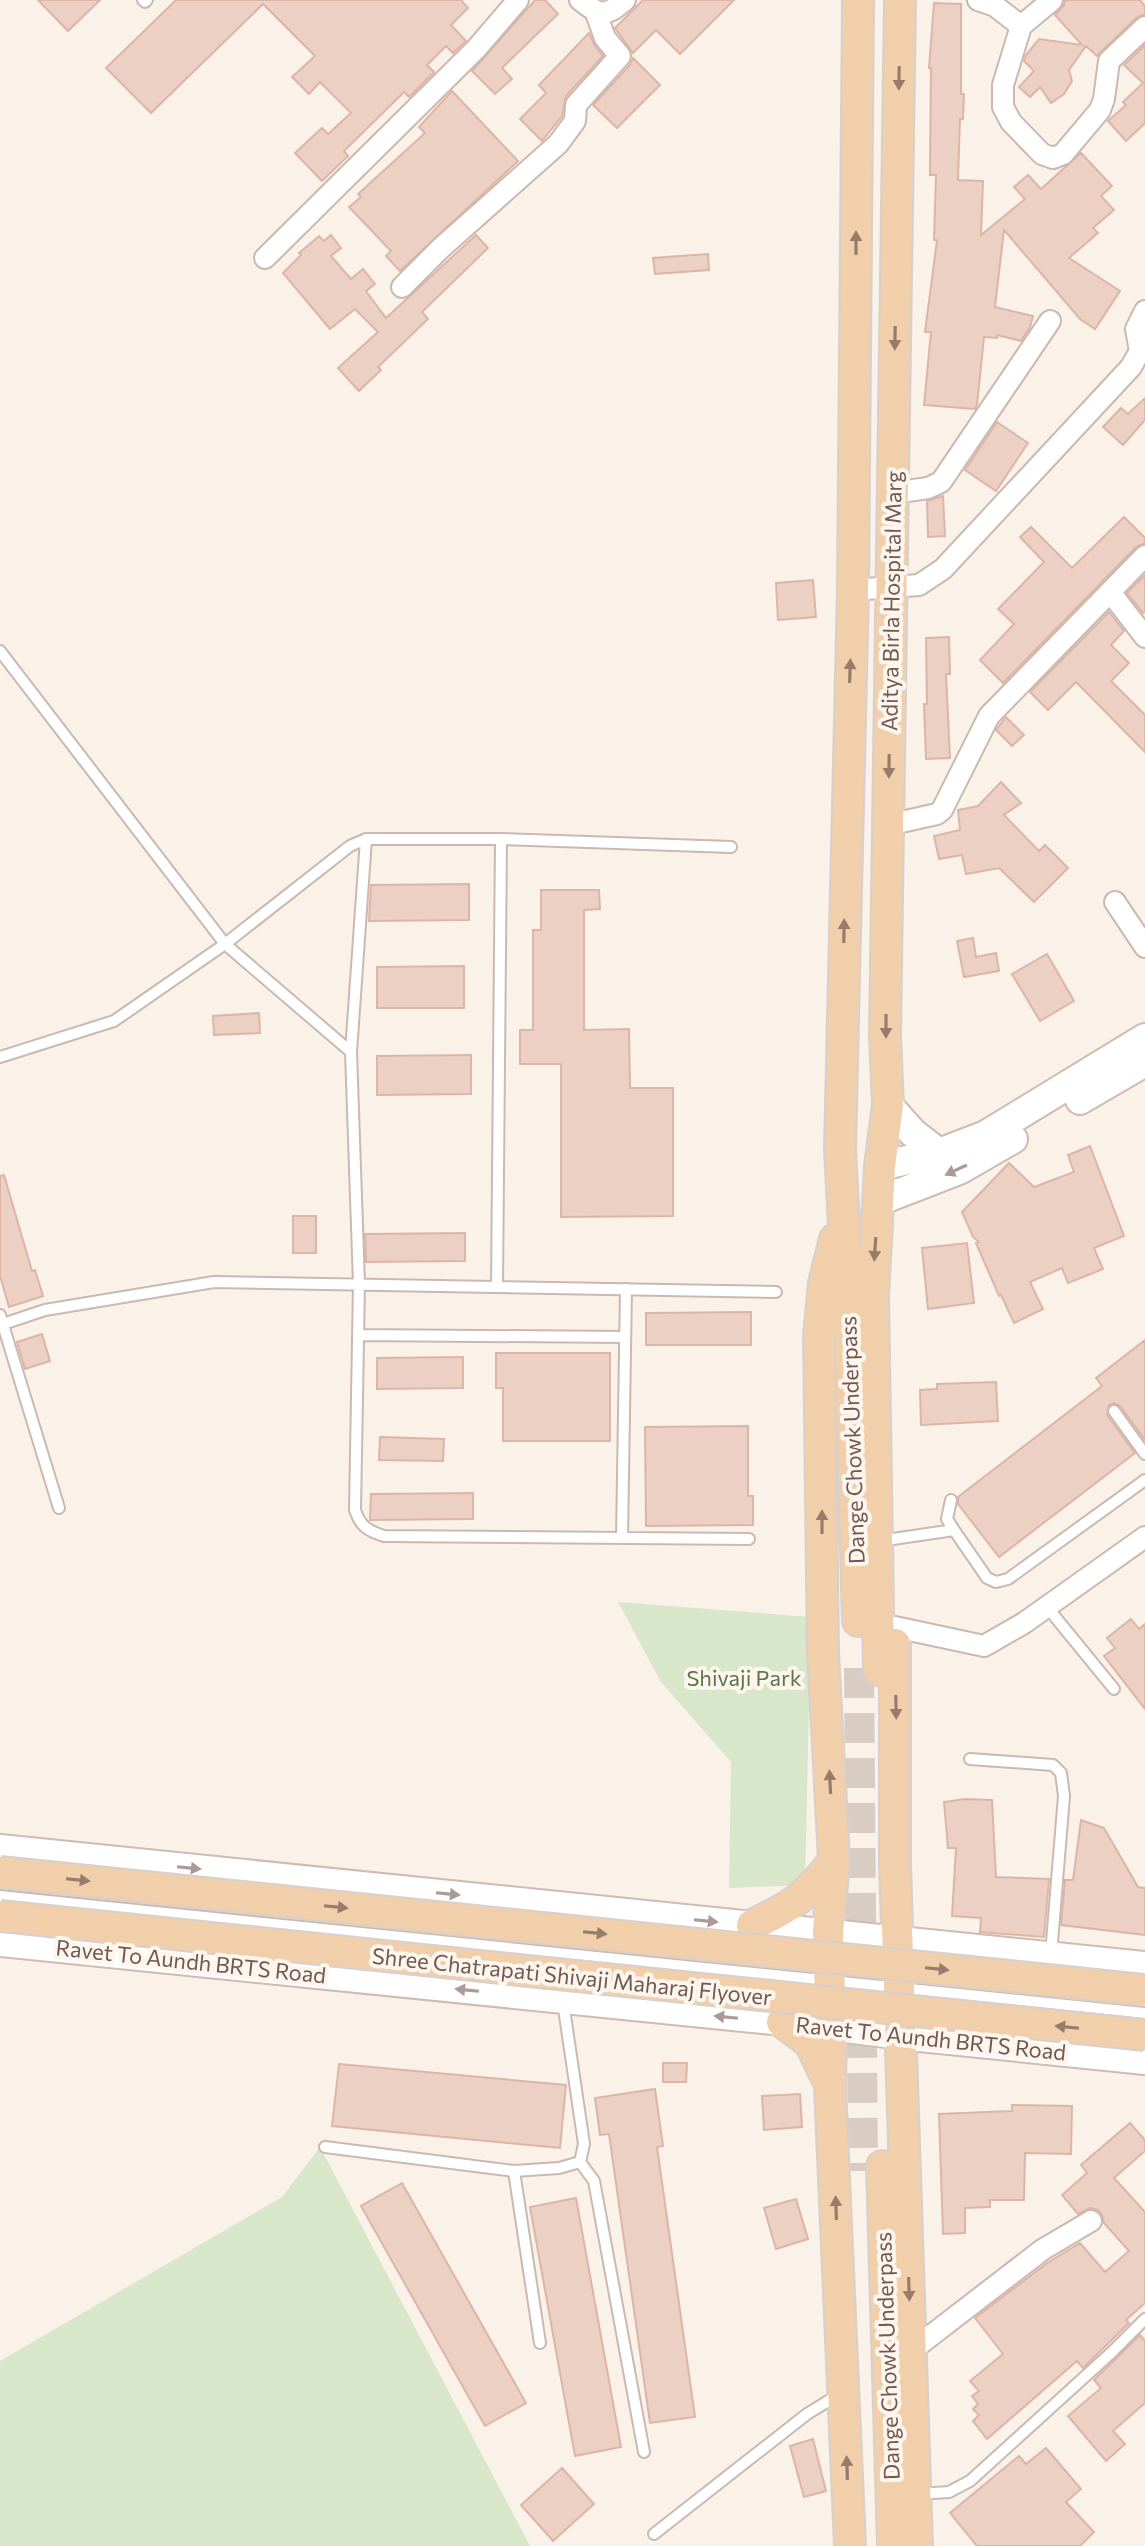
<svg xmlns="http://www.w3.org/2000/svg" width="1145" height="2546" font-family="Commissioner,sans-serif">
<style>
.green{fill:#d8e6c9}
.building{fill:#ecd0c4;stroke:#ddb5a6;stroke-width:2}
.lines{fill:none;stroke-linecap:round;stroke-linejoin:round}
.primary-tunnel{stroke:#d8ccc3;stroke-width:30;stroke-dasharray:30 15;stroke-linecap:butt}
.lane-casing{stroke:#cbb9b0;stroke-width:14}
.street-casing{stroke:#cbb9b0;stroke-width:24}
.secondary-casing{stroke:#cfbbb1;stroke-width:32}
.primary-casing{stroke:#d7d0ce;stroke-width:34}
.lane{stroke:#fff;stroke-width:10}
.street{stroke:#fff;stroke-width:20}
.secondary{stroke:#fff;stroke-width:28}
.primary{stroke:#f0cfaa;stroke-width:30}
.primary-bridge-casing{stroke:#d7d0ce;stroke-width:34;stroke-linecap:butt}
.primary-bridge{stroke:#f0cfaa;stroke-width:30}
.oneway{fill:#977c6b}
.oneway2{fill:#aa9b96}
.labels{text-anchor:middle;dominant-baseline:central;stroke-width:8;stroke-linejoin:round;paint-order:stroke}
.street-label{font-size:22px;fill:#715850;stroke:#fdf6ef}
.park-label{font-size:22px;fill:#5b7649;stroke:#fdf6ef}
</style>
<rect width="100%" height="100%" fill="#faf2e9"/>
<path class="green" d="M618,1602L811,1617L805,1885L729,1888L731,1762L661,1682Z
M320,2147L530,2546H0V2361L282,2197Z"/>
<path class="building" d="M38,0H100L68,31Z
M176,0H461L468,8L451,25L466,41L453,53L446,46L427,65L434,72L409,97L404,92L344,151L348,156L322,181L295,153L322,128L328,134L351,113L320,82L309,94L292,77L315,56L263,4L151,113L106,68Z
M535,0H545L558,14L502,68L512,79L495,94L472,71Z
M643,0H734L680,54L656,30L633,53L615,28Z
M1065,0H1140L1145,6V14L1136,18L1097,56L1086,46L1069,70L1072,81L1064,94L1051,103L1040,87L1030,97L1019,87L1034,71L1024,61L1026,55L1039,39L1082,45L1055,15L1064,5Z
M934,3L961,4V94H964L963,119H960L958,180L983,181L981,235L1025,199L1014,187L1028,175L1041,189L1081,153L1112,186L1101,196L1114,210L1093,228L1098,233L1069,258L1120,291L1095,329L1080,319L1004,230L995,307L1033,316L1030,327L1021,341L997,335V338L984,337L977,405L975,409L924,405L931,332H925L937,240H934L936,175H930L931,68H929Z
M589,33L595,46L603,56L566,96L562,116L542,141L520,119L546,93L539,85Z
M1145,45V123L1126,141L1108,121L1126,105L1123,102L1143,83L1124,65Z
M633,58L660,85L617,128L593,105L630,65Z
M452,91L518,161L400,271L386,256L391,251L349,207L361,197L358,194L425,133L419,127Z
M331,235L341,248L331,256L351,279L363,269L375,284L366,291L386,318L476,235L488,248L422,312L428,319L378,367L381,370L359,391L338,368L378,332L355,309L330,329L283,273L301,255L299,253L319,236L324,241Z
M708,254L709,270L655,274L653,258Z
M1145,398V420L1123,445L1103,427L1121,408L1128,414Z
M997,422L1028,443L996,491L965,470Z
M943,496L945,536L928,537L927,501Z
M1124,517L1145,538V543L1136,547L1003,683L980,660L1014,624L998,609L1044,562L1020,537L1031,527L1072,568Z
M1145,575V611L1143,613L1127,593Z
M813,580L816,617L778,620L776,583Z
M1109,612L1124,631L1111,645L1129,663L1111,681L1145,715V752L1076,682L1048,710L1030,692Z
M949,637L950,674H946L950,758L926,759L924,704H927L926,638Z
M1006,717L1024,735L1012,746L996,730Z
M1001,782L1021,803L1004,815L1039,851L1045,845L1068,868L1034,902L999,868L966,874L962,855L939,859L934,836L960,830L958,810L978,806Z
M469,884V920L369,921L371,885Z
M541,890H599L600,909L584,910V1030L629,1029L630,1088H673V1216L561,1217V1064H520V1030H533V930H541Z
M973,938L976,957L996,953L999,971L964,977L957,941Z
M1047,954L1074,1001L1040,1021L1012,974Z
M464,966V1008H377V967Z
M259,1013L260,1033L214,1035L213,1016Z
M471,1055V1094L377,1095V1056Z
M1090,1146L1124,1236L1094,1248L1103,1269L1068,1283L1062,1268L1030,1282L1043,1309L1014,1323L1001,1295L999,1296L976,1243L979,1242L973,1237L962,1212L1009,1163L1034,1187L1074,1172L1068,1155Z
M4,1175L32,1271L35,1270L43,1296L9,1307L0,1276V1176Z
M293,1216H316V1253H293Z
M465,1233V1261L366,1262L365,1234Z
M967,1243L974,1303L928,1309L922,1248Z
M751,1312V1345H646V1313Z
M42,1334L50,1361L25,1369L17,1342Z
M1145,1340V1440L1120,1406L1114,1403L1109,1405L1107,1415L1135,1453L999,1557L958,1504V1497L1102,1386L1096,1378Z
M496,1353H610V1441H503V1388H496Z
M463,1357V1388L377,1389V1358Z
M996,1382L998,1421L921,1425L920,1390L937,1389V1384Z
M748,1426V1496H753V1525L646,1526L645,1427Z
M380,1437L444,1439L443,1461L379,1460Z
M473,1493V1519L370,1520L371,1494Z
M1131,1619L1139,1629L1145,1624V1709L1104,1656L1115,1648L1107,1638Z
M965,1799L992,1800L996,1877L1049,1879L1044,1937L980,1932L981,1918L952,1916L956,1848H948L944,1802Z
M1081,1820L1104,1828L1138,1887L1145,1888V1935L1061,1925L1065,1880H1073Z
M663,2063H687L686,2082H663Z
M339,2064L566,2085L560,2148L332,2126Z
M655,2089L663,2146L657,2147L695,2417L650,2423L609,2134L600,2135L595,2098Z
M800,2094L802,2127L764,2130L762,2096Z
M1012,2105L1072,2106L1071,2154L1025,2153L1024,2200H990V2207L965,2208V2233L943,2234L939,2114L1012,2111Z
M1130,2123L1145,2140V2151L1114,2178L1145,2212V2303L1126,2320L1129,2323L1083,2368L1077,2361L987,2439L973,2421L979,2415L973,2409L978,2404L972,2396L979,2391L970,2381L1003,2354L975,2318L1047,2263L1080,2243L1105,2272L1129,2251L1104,2223L1102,2215L1098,2210L1090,2208L1078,2214L1062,2195L1087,2173L1081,2165Z
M402,2183L526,2403L485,2426L361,2206Z
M576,2198L621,2447L575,2456L530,2207Z
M796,2199L808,2239L776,2249L764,2208Z
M1140,2335L1145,2341V2403L1113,2431L1125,2444L1106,2461L1068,2416L1101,2388L1094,2380Z
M813,2439L826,2491L804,2497L790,2446Z
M1046,2448L1081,2489L1066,2502L1094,2532L1080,2546H977L950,2513L1019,2456L1026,2464Z
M562,2468L594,2504L553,2541L521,2505Z"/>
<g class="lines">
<path class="primary-tunnel" d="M859,1668L863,2171"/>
<defs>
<path id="lane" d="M143,0L145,2L147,0
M0,651L225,944L351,1052L359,1284L355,1510C360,1526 368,1531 384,1536L749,1539
M351,1052L366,839
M0,1057L114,1021L225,944L350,846L366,839H501L731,847
M497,1287L501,839
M0,1315L59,1508
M0,1325L45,1310L214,1282L776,1292
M358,1335L625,1337
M1114,1411L1145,1454
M951,1500L947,1519L954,1530
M622,1538L626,1289
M893,1539L954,1530L987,1578L996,1582L1008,1579L1145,1480
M1047,1607L1114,1689
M970,1759L1053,1765L1061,1773L1064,1796L1051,1954
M0,1896L1145,2013
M325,2147L514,2171
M580,2162L594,2181L644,2452
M540,2343L514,2171L559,2168L580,2162L584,2144L563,2002
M918,2494L949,2492L970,2481L1112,2352L1145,2319
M654,2534L807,2414L838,2395"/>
<path id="street" d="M580,0C599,15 605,18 625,0
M978,0L995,6L1021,26
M1052,0L1021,26L1003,85V107L1011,122L1042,154L1053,158L1063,154L1100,110L1104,99L1109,61L1145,27
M265,258L476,49L518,0
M402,287L441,248L558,144L575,121L576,105L620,56L605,38L596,13
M893,493L928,488L941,482L1050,321
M853,590L919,585L943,569L1131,367L1140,351L1136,329L1145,311
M1111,593L1145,637
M888,825L937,814L942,810L989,716L1145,556
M1115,902L1145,947
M895,1627L984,1646L1024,1623L1145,1537
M911,2351L1042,2250L1091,2221"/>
<path id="secondary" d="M1080,1100L1145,1062
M888,1105L913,1133L939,1153L986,1135L1145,1038
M880,1166L939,1153
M879,1201L959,1170L1013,1139
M0,1849L1145,1966
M0,1942L831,2026L900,2035L1145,2060"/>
<path id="primary" d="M858,0L853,590L840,1149L850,1340L858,1621
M835,1239L824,1283L819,1336L823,1652L834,1860L828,1932L831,2026L830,2087L850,2546
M895,1644V1864L917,2546
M879,1670L873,1297L880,1166L888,1105L885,1036L900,0
M752,1925C790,1908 810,1894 834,1860
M782,2022L810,2043L827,2078
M882,2166L893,2546"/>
</defs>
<use href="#lane" class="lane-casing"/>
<use href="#street" class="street-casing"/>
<use href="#secondary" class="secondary-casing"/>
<use href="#primary" class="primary-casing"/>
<use href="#lane" class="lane"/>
<use href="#street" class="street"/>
<use href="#secondary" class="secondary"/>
<use href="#primary" class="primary"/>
<defs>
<path id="primary-bridge" d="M0,1872L1145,1990
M0,1916L1145,2035"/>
</defs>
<use href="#primary-bridge" class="primary-bridge-casing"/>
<use href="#primary-bridge" class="primary-bridge"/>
</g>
<defs><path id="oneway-solid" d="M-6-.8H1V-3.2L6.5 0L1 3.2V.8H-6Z" transform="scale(2)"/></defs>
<g class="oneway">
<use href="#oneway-solid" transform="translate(899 78) rotate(91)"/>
<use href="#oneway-solid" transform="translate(856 243) rotate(-90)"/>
<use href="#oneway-solid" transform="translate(895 338) rotate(91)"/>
<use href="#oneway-solid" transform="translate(850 671) rotate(-88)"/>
<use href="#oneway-solid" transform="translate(889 766) rotate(91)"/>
<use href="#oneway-solid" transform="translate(844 931) rotate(-89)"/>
<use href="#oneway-solid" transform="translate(886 1026) rotate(90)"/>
<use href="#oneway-solid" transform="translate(875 1249) rotate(94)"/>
<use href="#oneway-solid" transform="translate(822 1522) rotate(-90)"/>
<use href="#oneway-solid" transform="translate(896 1707) rotate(89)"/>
<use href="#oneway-solid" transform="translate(830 1782) rotate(-93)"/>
<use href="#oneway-solid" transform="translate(78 1880) rotate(6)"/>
<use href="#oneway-solid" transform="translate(336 1907) rotate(6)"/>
<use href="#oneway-solid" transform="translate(595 1933) rotate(6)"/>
<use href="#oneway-solid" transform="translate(937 1969) rotate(6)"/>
<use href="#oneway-solid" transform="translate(1067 2027) rotate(-174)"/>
<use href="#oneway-solid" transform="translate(836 2208) rotate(-92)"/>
<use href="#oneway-solid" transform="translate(909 2289) rotate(88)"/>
<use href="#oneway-solid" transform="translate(847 2468) rotate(-92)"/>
</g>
<g class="oneway2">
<use href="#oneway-solid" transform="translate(956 1170) rotate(155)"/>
<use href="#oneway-solid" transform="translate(189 1868) rotate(6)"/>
<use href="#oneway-solid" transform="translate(448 1894) rotate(6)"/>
<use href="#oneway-solid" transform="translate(706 1921) rotate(6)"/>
<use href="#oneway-solid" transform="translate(467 1990) rotate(-174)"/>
<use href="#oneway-solid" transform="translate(726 2017) rotate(-174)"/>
</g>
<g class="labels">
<g class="street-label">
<text transform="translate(891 601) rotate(-89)">Aditya Birla Hospital Marg</text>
<text transform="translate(852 1440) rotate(-92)">Dange Chowk Underpass</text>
<text transform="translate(191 1961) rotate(6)">Ravet To Aundh BRTS Road</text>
<text transform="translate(572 1976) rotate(6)">Shree Chatrapati Shivaji Maharaj Flyover</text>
<text transform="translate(931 2038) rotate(6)">Ravet To Aundh BRTS Road</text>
<text transform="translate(887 2356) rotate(-92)">Dange Chowk Underpass</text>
</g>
<g class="park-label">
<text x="744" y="1677">Shivaji Park</text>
</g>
</g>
</svg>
